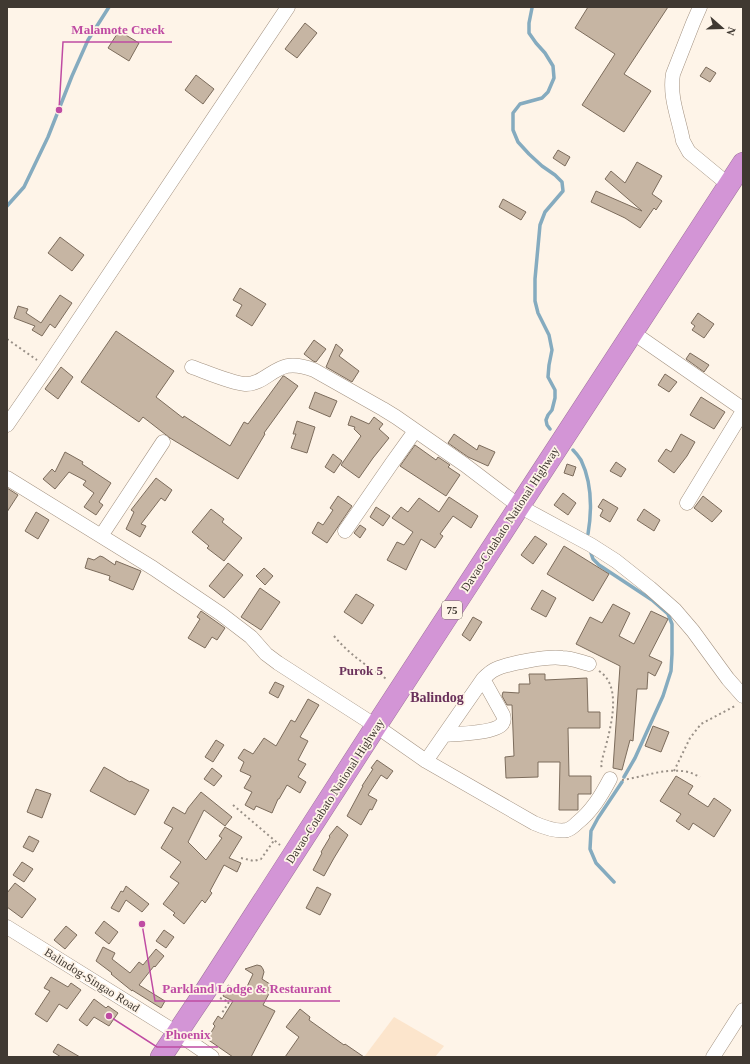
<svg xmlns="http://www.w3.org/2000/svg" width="750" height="1064" font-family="Georgia,serif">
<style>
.built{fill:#fce5cc}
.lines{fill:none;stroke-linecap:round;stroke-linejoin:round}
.stream{stroke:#85abbf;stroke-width:3.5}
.building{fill:#c6b5a3;stroke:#7c6c5c}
.minor-casing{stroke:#a39281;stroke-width:15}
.highway-casing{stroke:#a0759d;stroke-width:22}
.path{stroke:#999087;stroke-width:2;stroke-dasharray:2 3;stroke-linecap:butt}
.minor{stroke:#fff;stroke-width:14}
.highway{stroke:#d395d6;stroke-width:21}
.labels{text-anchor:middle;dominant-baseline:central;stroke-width:3.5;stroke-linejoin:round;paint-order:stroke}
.shield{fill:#fef4e8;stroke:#797169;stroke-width:1}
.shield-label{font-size:11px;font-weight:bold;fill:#403932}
.street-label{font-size:12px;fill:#403932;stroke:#fef4e8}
.neighbourhood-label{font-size:13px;font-weight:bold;fill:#6a315b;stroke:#fef4e8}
.quarter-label{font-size:14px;font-weight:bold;fill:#6a315b;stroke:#fef4e8}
.leader{fill:none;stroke:#bf4ba3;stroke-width:1.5}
.callout-dot{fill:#bf4ba3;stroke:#fef4e8;stroke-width:1.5}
.callout-label{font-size:13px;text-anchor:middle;font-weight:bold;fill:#bf4ba3;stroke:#fef4e8;stroke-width:3.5;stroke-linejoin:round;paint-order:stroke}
</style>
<rect width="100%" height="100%" fill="#fef4e8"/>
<path class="built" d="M394,1017L444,1046L435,1057H364Z"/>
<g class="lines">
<path class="stream" d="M532,8L529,23V33L536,43L545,53L553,66L554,78L548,92L542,98L520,104L513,113V130L518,142L529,154L542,166L555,175L562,182L563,191L545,212L540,225L535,279V301L538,313L549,335L552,350L549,365L548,377L555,390V398L552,410L548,415L546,420L547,425L550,429
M7,206L24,187L48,137L72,76L88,40L109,7
M573,450C576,453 579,457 581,460C592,483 592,510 588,534
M591,553L593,559L599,565L652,600L668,614L672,624V654L671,671L663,696L635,758L624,777
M614,882L596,863L590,849L591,831L598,818L622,782"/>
</g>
<path class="building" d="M588,7H668L624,74L651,91L624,132L582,105L615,54L575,28Z
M305,23L317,33L297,58L285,49Z
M119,31L139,43L129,61L108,48Z
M706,67L716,73L710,82L700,76Z
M196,75L214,89L203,104L185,90Z
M558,150L570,157L565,166L553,158Z
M637,162L662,176L652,194L662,201L656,210L654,208L640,228L625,218L591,202L596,191L642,211L605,179L611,171L625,183Z
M503,199L526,212L521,220L499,207Z
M60,237L84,255L72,271L48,253Z
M240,288L266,304L252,326L236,316L242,305L233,300Z
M60,295L72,303L55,328L50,324L42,336L32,330L35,326L14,318L18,306L28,309L26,313L41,323Z
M698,313L714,324L704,338L692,330L695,326L691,323Z
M116,331L174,371L156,397L183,418L184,416L230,446L244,422L248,424L283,376H284L298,386L264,433L265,434L238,479L170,438L143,417L139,422L81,382Z
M314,340L326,349L316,362L313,361L304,354Z
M336,344L343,350L339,356L359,371L352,382L326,367Z
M690,353L709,365L704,372L686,359Z
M61,367L73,377L58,399L45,389Z
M665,374L677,382L669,392L658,385Z
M315,392L337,401L330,417L309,408Z
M701,397L725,412L714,429L690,415Z
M351,416L369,424L374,417L383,424L379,429L389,438L373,458L359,478L341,465L361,436L354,429L355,427L348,425Z
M297,421L315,427L307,453L291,448L296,434H293Z
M454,434L477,450L479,445L495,452L488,466L468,457L448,443Z
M681,434L695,442L687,456L674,473L658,461L666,449L671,452Z
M415,445L436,460L438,457L450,465L448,467L460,475L446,496L400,466Z
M65,452L83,462L82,464L111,483L99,502L103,505L96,515L84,507L94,493L83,485L86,481L69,472L55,489L43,479L52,469L55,472Z
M333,454L342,461L334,473L325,467Z
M616,462L626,469L621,477L610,471Z
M567,464L576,467L573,476L564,473Z
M156,478L172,490L165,501L161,498L141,524L146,526L140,537L126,529L134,512L131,510Z
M7,488L18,495L7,512Z
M563,493L576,503L568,515L554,505Z
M338,496L352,506L327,543L312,533L318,522L323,525L333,510L330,508Z
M703,496L722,511L712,522L694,508Z
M449,497L478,516L471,528L453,516L440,534L443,536L435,548L421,539L406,570L387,560L397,542L404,545L413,532L392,518L401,507L408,512L419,498L439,512Z
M603,499L618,508L610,522L600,516L603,510L598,507Z
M376,507L390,516L383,526L370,517Z
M211,509L224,519L222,522L242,538L224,561L207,548L209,546L192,532Z
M644,509L660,520L654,531L637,520Z
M36,512L49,520L38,539L25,531Z
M360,525L366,529L360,538L354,533Z
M535,536L547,544L533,564L521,555Z
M564,546L609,574L593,601L547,574Z
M100,556L103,557L115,565L116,561L141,571L133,590L109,580L110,576L85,568L88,558L94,560Z
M228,563L243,575L224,598L209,586Z
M264,568L273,576L265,585L256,576Z
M260,588L280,602L261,630L241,617Z
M542,590L556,598L546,617L531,609Z
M356,594L374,605L362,624L344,612Z
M613,604L630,613L619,636L634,644L651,611L668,619L649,656L662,662L655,676L648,672L647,689H637L633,741L630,740L622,770L613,768L620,666L576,644L590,617L602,623Z
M201,611L225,628L217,640L212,637L205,648L188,638L200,619L197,617Z
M473,617L482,622L470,641L462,635Z
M529,674H545V680L587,678L588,712H600V728H568L569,776H591V794H578V810H559L560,762H538V777L506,778L505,757L514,756L512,705H507L502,696L503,692L519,693V684H530Z
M275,682L284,686L278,698L269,693Z
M308,699L319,705L300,737L308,741L298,760L306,764L298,777L306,782L300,793L287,785L279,799H278L272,813L256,806L254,810L245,805L252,792L244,788L251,776L240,771L244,762L238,758L244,749L253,754L264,738L276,746L291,720L295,722Z
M653,726L669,732L661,752L645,746Z
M216,740L224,745L213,762L205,757Z
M377,760L393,771L387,779L381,775L368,795L377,800L372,810L370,809L361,825L347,816L363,786H362L373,769L371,768Z
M104,767L130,782L131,781L149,790L135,815L90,791Z
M212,768L222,776L214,786L204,779Z
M676,776L693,786L688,794L708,807L714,798L731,810L714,837L693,823L689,830L676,821L681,814L660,801Z
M36,789L51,794L42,818L27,812Z
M201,792L232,817L225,826L204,810L188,842L206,860L222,838L219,836L225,827L242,837L229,858L241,863L237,872L224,865L210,891L212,893L205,903L202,900L184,924L173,915L175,913L163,904L179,883L170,877L181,862L161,848L173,828L164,823L173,807L185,814L188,808Z
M337,826L348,835L334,858L324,876L313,870L322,853L321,852L330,837L329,836Z
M29,836L39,841L33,852L23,847Z
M22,862L33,869L24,882L13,875Z
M15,883L36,899L22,918L7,907V893Z
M126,886L149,904L142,912L126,900L119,912L111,908L121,891L123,892Z
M317,887L331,894L320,915L306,908Z
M104,921L118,932L109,944L95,933Z
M66,926L77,935L65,949L54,940Z
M164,930L174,937L166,948L156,941Z
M103,947L115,953L112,959L130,973L139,962L143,965L156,949L164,956L155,967L154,966L139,985L165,1001L161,1008L132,990V991L111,974L112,973L96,961Z
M257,965L261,966L263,969L264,972L262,979L273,986L263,1005L275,1011L251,1057H233L207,1039L215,1026L213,1024L218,1016L222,1019L233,1001L223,996L228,985L244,993L253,974L245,969Z
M51,977L68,987L71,983L81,990L67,1009L59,1004L47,1022L35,1014L50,991L44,988Z
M94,999L106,1008L108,1006L118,1013L109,1026L94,1017L87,1026L79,1020Z
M300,1009L310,1017L309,1020L344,1045L345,1044L364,1057H285L299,1037L286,1027Z
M58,1044L68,1050L80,1057H61L53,1052Z"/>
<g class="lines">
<defs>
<path id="minor" d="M700,7L693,23L673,74C669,97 679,119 683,141L689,152L729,185
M632,332L743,409
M192,367C206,372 231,383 245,384C261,385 272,369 287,366C296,364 306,367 314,370L383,409L396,417L465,465L519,506L591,545L616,561L650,588L675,610L693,631L728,679L743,696
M7,425L47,367L288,7
M7,478L153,568L221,614L251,637L266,654L278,663L376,726L426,761L534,823C543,827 556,832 567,830C570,829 574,826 577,823C592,811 601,796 610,779
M687,503L743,411
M345,531L392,463L415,431
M101,536L163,442
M483,679C487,675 491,671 496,669C509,663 548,656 562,658C572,658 581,662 589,664
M426,761L483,679L503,715C504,718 505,720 502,724C495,733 457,734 444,735
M7,927L177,1033L212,1057
M713,1057L743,1010"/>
<path id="highway" d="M161,1057L206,990L376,726L743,163"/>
</defs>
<use href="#minor" class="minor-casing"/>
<use href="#highway" class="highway-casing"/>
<path class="path" d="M7,339L37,360
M334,636C349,654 368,667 388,680
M599,671C626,688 607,739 601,764L602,770
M674,771L690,738L701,724L735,706
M622,780C644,777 666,767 688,772C692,773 696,775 700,777
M233,805L280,845
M241,858L254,861L261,859L275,839
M220,998L229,1002L222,1013"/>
<use href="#minor" class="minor"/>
<use href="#highway" class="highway"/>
</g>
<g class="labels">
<rect class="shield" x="442" y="601" width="20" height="18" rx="3"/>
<g class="shield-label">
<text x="452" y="610">75</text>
</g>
<g class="street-label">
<text transform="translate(510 519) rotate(-57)">Davao-Cotabato National Highway</text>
<text transform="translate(335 791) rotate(-57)">Davao-Cotabato National Highway</text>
<text transform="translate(92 980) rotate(32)">Balindog-Singao Road</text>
</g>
<g class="neighbourhood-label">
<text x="361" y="670">Purok 5</text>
</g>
<g class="quarter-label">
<text x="437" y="697">Balindog</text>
</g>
</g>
<path class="leader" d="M59 110L63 42H172M142 924L155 1001H340M109 1016L157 1047H218"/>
<g class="callout-dot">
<circle cx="59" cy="110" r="4"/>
<circle cx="142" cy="924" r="4"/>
<circle cx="109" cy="1016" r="4"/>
</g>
<g class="callout-label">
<text x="118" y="34">Malamote Creek</text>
<text x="247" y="993">Parkland Lodge &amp; Restaurant</text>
<text x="188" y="1039">Phoenix</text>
</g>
<rect width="750" height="1064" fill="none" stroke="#403932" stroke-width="16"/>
<g transform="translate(722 28) rotate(110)" stroke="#fef4e8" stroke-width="3" paint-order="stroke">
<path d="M0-3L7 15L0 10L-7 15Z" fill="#403932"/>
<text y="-6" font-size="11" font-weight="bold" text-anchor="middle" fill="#403932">N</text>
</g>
</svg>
